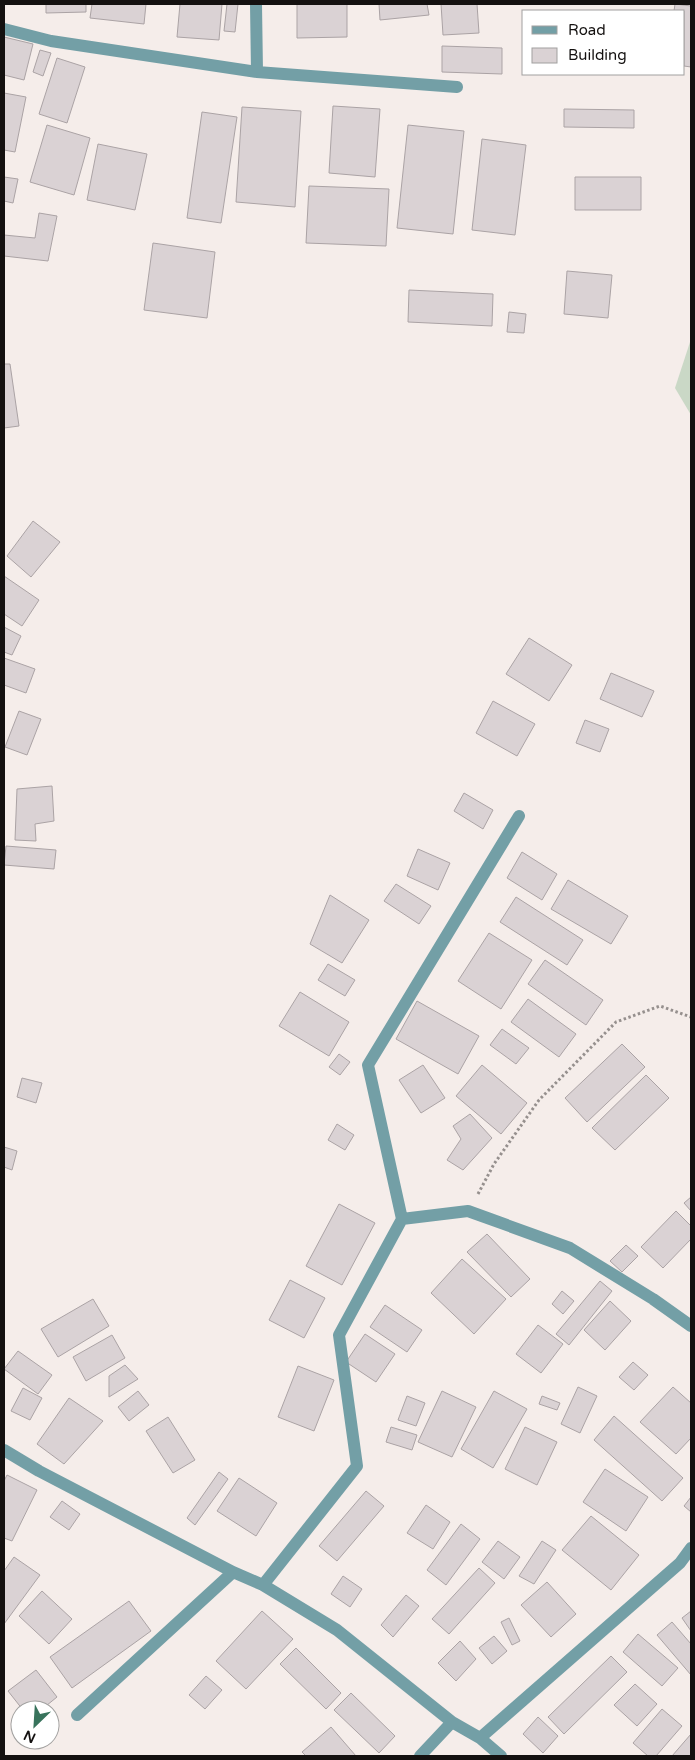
<svg xmlns="http://www.w3.org/2000/svg" width="695" height="1760" font-family="'Varela Round',sans-serif">
<style>
.green{fill:#cad8c6}
.building{fill:#dad2d4;stroke:#aba3a5}
.lines{fill:none;stroke-linecap:round;stroke-linejoin:round}
.path{stroke:#96908e;stroke-width:3;stroke-dasharray:2.5 2.5;stroke-linecap:butt}
.minor{stroke:#739fa6;stroke-width:12}
</style>
<rect width="100%" height="100%" fill="#f5edea"/>
<path class="green" d="M691,339V415L675,388Z"/>
<path class="building" d="M46,4H86V12L46,13Z
M92,4H146L144,24L90,18Z
M180,4H222L219,40L177,37Z
M227,4H238L235,32L224,31Z
M297,4H347V37L297,38Z
M379,4H427L429,15L380,20Z
M441,4H477L479,33L443,35Z
M675,4L691,6V67L684,66V11H674Z
M4,37L33,44L24,80L4,75Z
M442,46L502,48V74L442,72Z
M40,50L51,53L43,76L33,72Z
M57,58L85,67L67,123L39,114Z
M4,93L26,97L15,152L4,150Z
M333,106L380,109L375,177L329,173Z
M242,107L301,111L295,207L236,202Z
M564,109L634,110V128L564,127Z
M202,112L237,117L221,223L187,218Z
M47,125L90,138L74,195L30,182Z
M408,125L464,131L453,234L397,228Z
M482,139L526,145L515,235L472,230Z
M98,144L147,154L135,210L87,200Z
M4,177L18,179L13,203L4,201Z
M575,177H641V210H575Z
M309,186L389,189L386,246L306,243Z
M39,213L57,216L48,261L4,256V235L35,238Z
M153,243L215,252L207,318L144,310Z
M567,271L612,275L608,318L564,314Z
M409,290L493,294L492,326L408,322Z
M509,312L526,314L524,333L507,332Z
M4,364H10L19,426L4,428Z
M33,521L60,542L31,577L7,556Z
M4,576L39,600L22,626L4,614Z
M4,627L21,636L12,655L4,652Z
M529,638L572,665L549,701L506,674Z
M4,658L35,669L26,693L4,685Z
M611,673L654,691L642,717L600,699Z
M493,701L535,724L517,756L476,733Z
M19,711L41,719L27,755L5,747Z
M585,720L609,729L600,752L576,743Z
M52,786L54,821L35,824L36,841L15,840L17,789Z
M464,793L493,810L483,829L454,811Z
M6,846L56,850L54,869L4,865Z
M418,849L450,863L438,890L407,876Z
M522,852L557,874L542,900L507,878Z
M568,880L628,916L611,944L551,909Z
M396,884L431,906L419,924L384,901Z
M330,895L369,920L342,963L310,944Z
M516,897L583,940L567,965L500,922Z
M489,933L532,960L501,1009L458,981Z
M545,960L603,1000L586,1025L528,984Z
M328,964L355,980L345,996L318,980Z
M300,992L349,1022L329,1056L279,1026Z
M528,999L576,1034L559,1057L511,1022Z
M417,1001L479,1036L458,1074L396,1039Z
M502,1029L529,1048L516,1064L490,1045Z
M622,1044L645,1067L587,1122L565,1098Z
M339,1054L350,1062L340,1075L329,1067Z
M423,1065L445,1098L421,1113L399,1080Z
M482,1065L527,1103L501,1134L456,1096Z
M646,1075L669,1098L615,1150L592,1128Z
M22,1078L42,1083L36,1103L17,1097Z
M470,1114L492,1138L463,1170L447,1160L461,1139L453,1126Z
M337,1124L354,1135L345,1150L328,1140Z
M4,1147L17,1151L12,1170L4,1167Z
M691,1197V1211L684,1203Z
M339,1204L375,1223L342,1285L306,1266Z
M676,1211L691,1226V1239L663,1268L641,1247Z
M487,1234L530,1279L511,1297L467,1252Z
M626,1245L638,1256L622,1272L610,1261Z
M462,1259L506,1299L474,1334L431,1293Z
M290,1280L325,1298L304,1338L269,1320Z
M600,1281L612,1291L569,1345L556,1334Z
M562,1291L574,1301L563,1314L552,1304Z
M93,1299L109,1326L58,1357L41,1329Z
M610,1301L631,1321L605,1350L584,1330Z
M385,1305L422,1330L407,1352L370,1327Z
M538,1325L563,1344L541,1373L516,1354Z
M365,1334L395,1354L376,1382L346,1362Z
M112,1335L125,1358L86,1381L73,1357Z
M18,1351L52,1375L38,1394L4,1369Z
M633,1362L648,1375L634,1390L619,1377Z
M125,1365L138,1379L109,1397V1376Z
M298,1366L334,1380L314,1431L278,1417Z
M578,1387L597,1396L580,1433L561,1424Z
M673,1387L691,1403V1438L676,1454L640,1422Z
M23,1388L42,1398L30,1420L11,1411Z
M138,1391L149,1405L129,1421L118,1407Z
M442,1391L476,1407L452,1457L418,1442Z
M494,1391L527,1409L493,1468L461,1449Z
M407,1396L425,1403L416,1426L398,1420Z
M542,1396L560,1403L557,1410L539,1404Z
M69,1398L103,1421L64,1464L37,1444Z
M614,1416L683,1478L662,1501L594,1440Z
M168,1417L195,1460L173,1473L146,1431Z
M391,1427L417,1435L412,1450L386,1442Z
M525,1427L557,1442L537,1485L505,1469Z
M605,1469L648,1497L626,1531L583,1502Z
M219,1472L228,1479L195,1525L187,1518Z
M7,1475L37,1490L12,1541L4,1538V1481Z
M239,1478L277,1503L256,1536L217,1511Z
M366,1491L384,1506L337,1561L319,1546Z
M691,1497V1512L684,1506Z
M62,1501L80,1514L69,1530L50,1517Z
M426,1505L450,1522L433,1549L407,1533Z
M591,1516L639,1555L611,1590L562,1550Z
M461,1524L480,1539L446,1585L427,1570Z
M498,1541L520,1557L504,1579L482,1562Z
M542,1541L556,1550L534,1584L519,1576Z
M14,1557L40,1575L4,1624V1571Z
M479,1568L495,1583L449,1634L432,1619Z
M343,1576L362,1589L350,1607L331,1594Z
M547,1582L576,1614L551,1637L521,1605Z
M42,1591L72,1619L49,1644L19,1616Z
M406,1595L419,1606L393,1637L381,1625Z
M129,1601L151,1631L72,1688L50,1657Z
M262,1611L293,1639L246,1689L216,1661Z
M691,1611V1631L682,1618Z
M509,1618L520,1641L512,1645L501,1622Z
M672,1622L691,1644V1675L657,1635Z
M638,1634L678,1668L662,1686L623,1652Z
M494,1636L507,1651L492,1664L479,1648Z
M460,1641L476,1659L456,1681L438,1663Z
M296,1648L341,1693L326,1709L280,1664Z
M611,1656L627,1672L564,1734L548,1717Z
M36,1670L57,1697L41,1710H23L8,1691Z
M206,1676L222,1690L205,1709L189,1695Z
M635,1684L657,1704L637,1726L614,1705Z
M351,1693L395,1736L379,1753L334,1710Z
M662,1709L682,1726L656,1756H648L633,1743Z
M538,1717L558,1736L543,1753L523,1734Z
M331,1727L356,1756H306L302,1752Z
M691,1734V1756H672Z"/>
<g class="lines">
<path class="path" d="M478,1194L494,1164L539,1100L616,1022L660,1006L691,1017"/>
<path class="minor" d="M256,4L257,72
M4,29L51,41L257,72L457,87
M402,1219L468,1211L570,1248L653,1299L691,1326
M4,1450L39,1471L233,1572L263,1585L337,1630L452,1722L480,1738L501,1756
M263,1585L357,1466L339,1335L402,1219L368,1065L519,816
M77,1715L233,1572
M480,1738L680,1563L691,1548
M420,1756L452,1722"/>
</g>
<rect width="695" height="1760" fill="none" stroke="#141110" stroke-width="10"/>
<rect x="522" y="10" width="162" height="65" fill="#ffffff" stroke="#a1a09f"/>
<rect x="532" y="26" width="25" height="8" fill="#739fa6" stroke="#a1a09f"/>
<text x="568" y="35" font-size="15" fill="#141110">Road</text>
<rect x="532" y="48" width="25" height="15" fill="#dad2d4" stroke="#a1a09f"/>
<text x="568" y="60" font-size="15" fill="#141110">Building</text>
<g transform="translate(35 1725) rotate(205)"><circle r="24" fill="#ffffff" stroke="#a1a09f"/>
<path d="M0-4L9 19L0 12L-9 19Z" fill="#38735c"/>
<text y="-8" font-size="14" font-weight="bold" text-anchor="middle" fill="#141110">N</text>
</g>
</svg>
